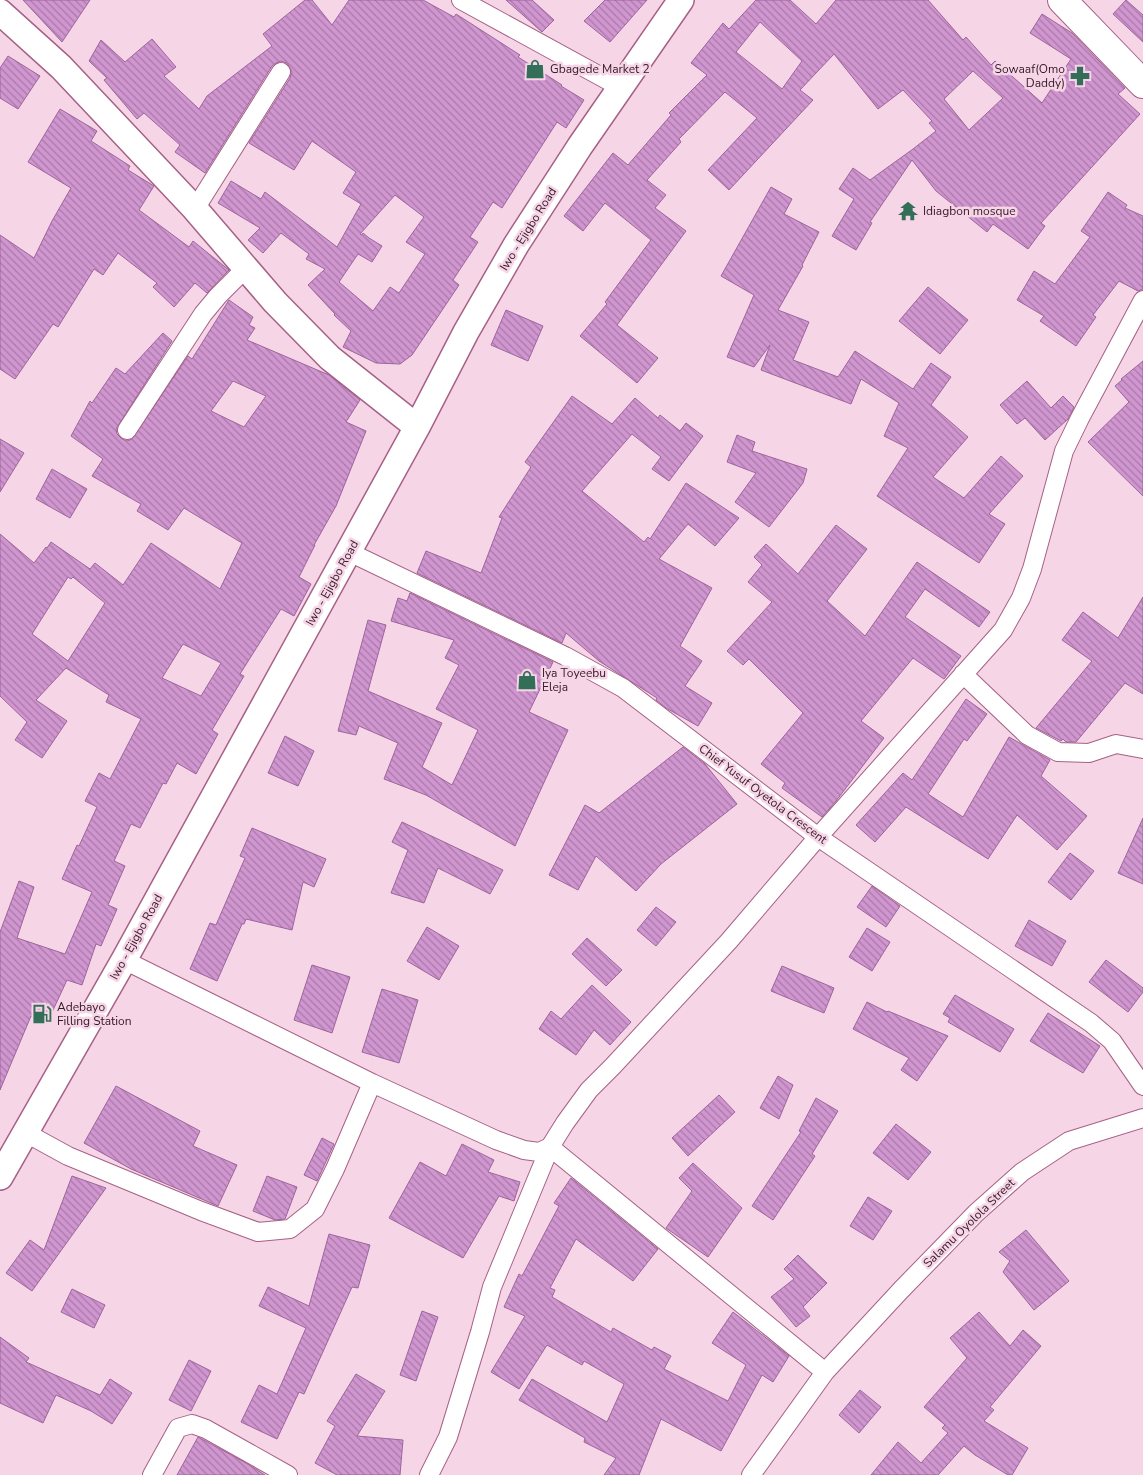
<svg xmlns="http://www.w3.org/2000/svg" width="1143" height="1475" font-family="'Nunito Sans',sans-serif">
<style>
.building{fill:url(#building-back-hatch);stroke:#9c659d;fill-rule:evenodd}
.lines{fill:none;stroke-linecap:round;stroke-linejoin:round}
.street-casing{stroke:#a76087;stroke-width:20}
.secondary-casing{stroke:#a76087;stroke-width:28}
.primary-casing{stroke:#a76087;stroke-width:30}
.street{stroke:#fff;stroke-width:18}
.secondary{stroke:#fff;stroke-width:25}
.primary{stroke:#fff;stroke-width:28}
.labels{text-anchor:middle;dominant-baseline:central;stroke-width:5;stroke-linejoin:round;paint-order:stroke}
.poi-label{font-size:12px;fill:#351829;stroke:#f6d6e6;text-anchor:start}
.street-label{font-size:12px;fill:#351829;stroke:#f6d6e6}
</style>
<defs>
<pattern id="building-back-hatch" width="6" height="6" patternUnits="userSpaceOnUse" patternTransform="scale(1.25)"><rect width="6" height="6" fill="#d096d0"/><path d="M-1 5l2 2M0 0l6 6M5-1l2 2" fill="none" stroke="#aa79a9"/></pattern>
</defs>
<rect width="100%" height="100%" fill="#f6d6e6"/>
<path class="building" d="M23,0H90L62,42Z
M305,0H312L332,25L349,0H423L454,17L456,14L520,55L518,57L562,85L561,86L584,100L566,128L557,122L502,208L493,202L470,237L478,242L453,280L459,285L412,355L400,364L376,363L343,347L351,331L334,315L335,314L308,285L325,269L306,259L309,254L281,233L263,253L248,240L260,228L218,203L231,181L261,199L265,192L337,247L361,204L343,193L356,172L312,141L294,170L249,143L290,78L292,72L287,63L281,61L276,63L272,66L205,173L175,152L180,145L144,113L137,119L104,80L107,78L89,61L101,40L125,62L152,39L176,67L164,76L199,109L207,96L272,46L263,34ZM395,195L424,217L406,242L425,254L399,293L390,287L373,311L339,282L358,254L372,262L382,246L369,238L363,233L362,235L360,234Z
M506,0H532L554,20L542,32Z
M605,0H647L610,42L584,21Z
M756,0H790L816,24L836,0H928L963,40L966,37L991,65L995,61L1042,103L1071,59L1030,33L1042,14L1072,33L1125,88L1118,94L1140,114L1041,223L1045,226L1028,249L993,224L987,232L936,191L912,160L870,222L872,223L856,250L832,236L854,199L839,189L853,168L870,180L913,149L936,131L929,123L932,121L903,90L878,109L834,54L800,90L813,100L729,190L708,170L757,118L725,92L679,139L681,142L647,180L666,195L655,208L686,231L617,325L658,358L637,383L580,336L607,304L605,302L651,240L605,203L583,231L564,216L613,153L628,165L671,115L669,113L707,75L691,63L723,23L729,29ZM760,22L802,61L782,89L736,52ZM973,71L1003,98L969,130L944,99Z
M1126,0L1143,15V42L1113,14Z
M8,56L40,76L18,109L0,98V68Z
M60,109L97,131L91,141L130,166L128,170L154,186L139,210L189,247L193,241L229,270L207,293L195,283L174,307L153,287L157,283L118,253L103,275L94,269L58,327L53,324L15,379L0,369V235L34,258L52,221L71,188L28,162Z
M771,187L792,199L784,214L819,232L802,265L803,266L778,310L809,322L793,360L838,377L855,351L913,389L931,363L951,377L931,405L968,437L933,477L964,498L1001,456L1023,476L989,514L1005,524L979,563L877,496L908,448L884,436L899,403L861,379L851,404L761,370L770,345L754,367L727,357L754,295L721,276Z
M1108,192L1127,205L1125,208L1143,216V289L1138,291L1119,281L1093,315L1096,317L1076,346L1040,321L1044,316L1017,300L1034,271L1055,284L1090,237L1081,231Z
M928,287L968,320L940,354L899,321Z
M229,300L253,317L249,325L255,328L247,340L329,375L360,400L346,422L366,431L336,506L314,545H315L299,577L311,584L294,616L281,609L240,674L244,676L212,730L218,734L196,774L177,763L166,784L163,783L140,828L131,824L114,861L125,866L108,905L117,909L101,946L96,944L82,985L67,980L47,1023L31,1016L0,1090V932L19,881L34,887L17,938L65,954L92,892L62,879L77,845L79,846L97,807L85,801L99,773L110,779L141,719L106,702L109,695L66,668L36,700L67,721L42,758L15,740L27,722L0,696V534L34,563L46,547L47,548L51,542L90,569L95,563L123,585L151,543L220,589L242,543L184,508L168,530L137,511L141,504L92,476L103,459L71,436L90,401L92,403L116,368L125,374L163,333L172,341L116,429L117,434L122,439L127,441L132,439L188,356L192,359ZM233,381L266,396L244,427L211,411ZM68,577L71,579L73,577L105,603L68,661L32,634ZM183,644L221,663L201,696L162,678Z
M506,310L543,326L528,361L491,345Z
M1143,361V496L1088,442L1129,402L1115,386L1122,380L1121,379Z
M1027,381L1051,408L1063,396L1074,407L1068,419L1045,440L1025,418L1017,424L1000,405Z
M572,396L612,424L635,398L658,418L660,415L680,431L686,423L703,436L669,481L652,469L661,457L632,434L582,491L644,542L648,537L650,539L686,483L739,518L715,546L688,524L659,559L712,588L680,646L702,661L685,686L712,703L698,726L666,708L656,700L657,698L599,661L566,633L562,643L417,573L426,551L481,573L502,518L499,517L531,467L525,462Z
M737,435L755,442L752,451L807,469L803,483L769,527L735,502L756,473L727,462Z
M0,439L24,453L0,492Z
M52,469L87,489L70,518L36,499Z
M836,525L867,549L827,601L865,636L917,562L990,612L979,627L925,589L905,617L961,656L944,679L913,658L861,721L884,738L836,801L822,817L782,788L785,783L761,764L803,713L749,659L743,665L727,651L772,602L748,582L762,565L754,557L766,544L798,574Z
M410,593L553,662L529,712L568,730L515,846L426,795L384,779L398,743L359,726L356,735L338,731L368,620L386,625L368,691L442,723L422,767L452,785L478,730L436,709L459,665L445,658L454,640L391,621L398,598L407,601Z
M1143,597V694L1125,683L1076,742H1066L1063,739L1061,741L1036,728L1092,661L1062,640L1083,612L1118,638Z
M966,699L987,714L967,741L964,739L928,794L963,817L1009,737L1050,760L1041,776L1087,816L1057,850L1017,815L988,859L906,807L875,842L856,825L903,773L912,780Z
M285,736L314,751L298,786L268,773Z
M683,747L705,764L737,804L661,864L636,891L596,856L578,890L549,875L585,805L599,813Z
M1143,818V884L1118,873Z
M402,822L503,870L490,894L438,868L424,903L391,893L408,850L392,842Z
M252,828L326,859L314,887L303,882L292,930L246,919L244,924H242L217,981L190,969L210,923L216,925L245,858L240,856Z
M1070,853L1094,871L1071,900L1048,882Z
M872,886L900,906L886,927L857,907Z
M656,907L676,922L656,946L637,930Z
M1029,920L1066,941L1052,966L1015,946Z
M427,927L459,946L439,980L407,961Z
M867,928L890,942L872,971L849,957Z
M587,938L622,970L606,986L572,954Z
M1106,960L1143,988V992L1128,1012L1089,982Z
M312,965L350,977L332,1033L294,1020Z
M782,966L834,988L824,1013L771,991Z
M592,985L631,1022L610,1045L594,1030L576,1055L539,1029L551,1011L561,1019Z
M382,989L418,1000L399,1063L362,1052Z
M955,995L1014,1029L1000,1052L948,1022L950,1018L943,1014Z
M867,1002L887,1012L888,1011L948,1036L917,1081L901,1070L909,1058L853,1029Z
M1048,1013L1100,1046L1083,1073L1030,1041Z
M778,1076L793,1085L779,1119L760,1108Z
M116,1086L200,1131L193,1146L237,1165L218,1206L131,1169L84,1143Z
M719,1095L735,1112L688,1156L672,1138Z
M816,1098L838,1111L812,1154L815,1156L773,1220L752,1206L801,1132L799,1131Z
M896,1124L931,1152L908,1180L873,1153Z
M322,1138L334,1144L317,1181L304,1175Z
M462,1144L494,1160L488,1172L520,1182L514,1201L499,1196L463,1258L389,1218L420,1162L446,1176Z
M693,1163L742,1208L708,1257L666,1228L692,1191L679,1178Z
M72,1176L106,1188L32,1291L6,1273L30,1240L44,1250Z
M267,1176L297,1187L285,1219L275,1220L253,1211Z
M571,1178L658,1249L633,1281L576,1239L550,1288L555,1290L552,1297L611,1332L613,1328L652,1350L654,1347L671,1356L664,1369L728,1401L746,1365L712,1343L733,1312L789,1356L773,1382L762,1375L721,1451L661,1419L639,1475H604L616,1458L584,1442L585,1438L519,1400L532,1379L607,1422L624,1384L584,1361L582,1365L547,1345L519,1389L491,1372L525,1316L504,1307L519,1274L522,1276L559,1206L554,1203Z
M868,1197L892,1211L873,1240L850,1226Z
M1026,1230L1069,1281L1034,1310L1003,1272L1010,1261L999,1252Z
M329,1234L370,1245L358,1288L352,1287L304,1394L299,1392L277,1439L241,1422L259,1385L277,1394L306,1328L259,1306L268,1287L309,1306Z
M798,1255L827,1283L803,1307L810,1316L796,1327L771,1297L794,1279L784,1269Z
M72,1289L105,1305L94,1328L61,1312Z
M422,1311L438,1317L416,1381L400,1375Z
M979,1312L1010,1346L1023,1330L1041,1346L990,1407L994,1410L984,1421L1028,1448L1012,1475H1008L975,1455L964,1446L938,1475H871L898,1442L921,1463L948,1433L942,1428L945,1425L924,1407L967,1358L950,1338Z
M0,1337L29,1358L26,1362L100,1395L110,1379L132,1393L112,1424L91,1411L56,1395L43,1423L0,1403Z
M189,1360L211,1371L191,1411L169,1400Z
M356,1374L385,1391L357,1436L403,1440L400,1475H337L315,1463L335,1426L327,1421Z
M860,1390L881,1407L859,1433L839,1415Z
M198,1437L246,1463L265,1475H177Z"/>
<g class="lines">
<defs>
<path id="street" d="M461,0L620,87
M195,209L281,72
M127,430L203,314L218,296L247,267
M349,552L565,656L623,688L818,837L1091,1023L1112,1041L1143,1086
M963,674L1027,735L1058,752L1089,753L1116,744L1143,749
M124,960L372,1083L496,1140L524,1150L539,1152L550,1147
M26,1133L68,1156L201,1211L258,1232L290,1229L315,1209L335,1169L372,1083
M550,1147L825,1372
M152,1475L178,1428L192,1424L206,1429L288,1475
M429,1475L448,1437L480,1332L492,1287L550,1147L565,1123L589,1090L613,1066L729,941L818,837L1003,630L1021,598L1032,569L1064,451L1080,418L1143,300
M751,1475L825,1372L901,1290L976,1213L1022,1172L1069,1141L1143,1118"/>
<path id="secondary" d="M0,12L61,67L195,209L275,302L330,358L417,427
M0,1177L124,960L417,427L466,332L516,245L580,146L681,0"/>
<path id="primary" d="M1062,0L1143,84"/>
</defs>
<use href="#street" class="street-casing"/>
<use href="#secondary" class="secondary-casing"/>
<use href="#primary" class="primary-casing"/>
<use href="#street" class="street"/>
<use href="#secondary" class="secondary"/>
<use href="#primary" class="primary"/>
</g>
<defs>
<symbol id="shop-bare" viewBox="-9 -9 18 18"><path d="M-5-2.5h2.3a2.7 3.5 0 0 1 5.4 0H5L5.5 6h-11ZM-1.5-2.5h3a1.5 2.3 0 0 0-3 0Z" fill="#336e58" stroke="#f6d6e6" stroke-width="2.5" paint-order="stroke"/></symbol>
<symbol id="pharmacy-bare" viewBox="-9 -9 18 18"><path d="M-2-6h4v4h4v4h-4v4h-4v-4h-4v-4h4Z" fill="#336e58" stroke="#f6d6e6" stroke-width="2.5" paint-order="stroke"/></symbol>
<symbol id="temple-bare" viewBox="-9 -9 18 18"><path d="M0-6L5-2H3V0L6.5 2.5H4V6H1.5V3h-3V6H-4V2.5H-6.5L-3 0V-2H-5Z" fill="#336e58" stroke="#f6d6e6" stroke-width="2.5" paint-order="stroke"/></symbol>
<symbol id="fuel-bare" viewBox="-9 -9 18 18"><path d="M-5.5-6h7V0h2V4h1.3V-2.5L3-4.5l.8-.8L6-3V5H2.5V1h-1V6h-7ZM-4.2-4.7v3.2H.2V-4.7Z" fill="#336e58" stroke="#f6d6e6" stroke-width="2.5" paint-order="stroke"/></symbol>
</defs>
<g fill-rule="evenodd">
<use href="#shop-bare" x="521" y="55" width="28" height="28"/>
<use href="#pharmacy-bare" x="1066" y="62" width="28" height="28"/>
<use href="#temple-bare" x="894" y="197" width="28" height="28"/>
<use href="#shop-bare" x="513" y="666" width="28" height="28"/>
<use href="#fuel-bare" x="28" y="1000" width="28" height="28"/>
</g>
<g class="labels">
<g class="poi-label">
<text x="550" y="69">Gbagede Market 2</text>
<text x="1065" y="69" text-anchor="end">Sowaaf(Omo<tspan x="1065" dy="14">Daddy)</tspan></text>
<text x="923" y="211">Idiagbon mosque</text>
<text x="542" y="673">Iya Toyeebu<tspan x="542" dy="14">Eleja</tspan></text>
<text x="57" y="1007">Adebayo<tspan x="57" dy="14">Filling Station</tspan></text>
</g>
<g class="street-label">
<text transform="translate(528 229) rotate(-58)">Iwo - Ejigbo Road</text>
<text transform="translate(332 583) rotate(-61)">Iwo - Ejigbo Road</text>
<text transform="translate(763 794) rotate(37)">Chief Yusuf Oyetola Crescent</text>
<text transform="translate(136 937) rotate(-61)">Iwo - Ejigbo Road</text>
<text transform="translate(969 1223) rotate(-44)">Salamu Oyolola Street</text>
</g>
</g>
</svg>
